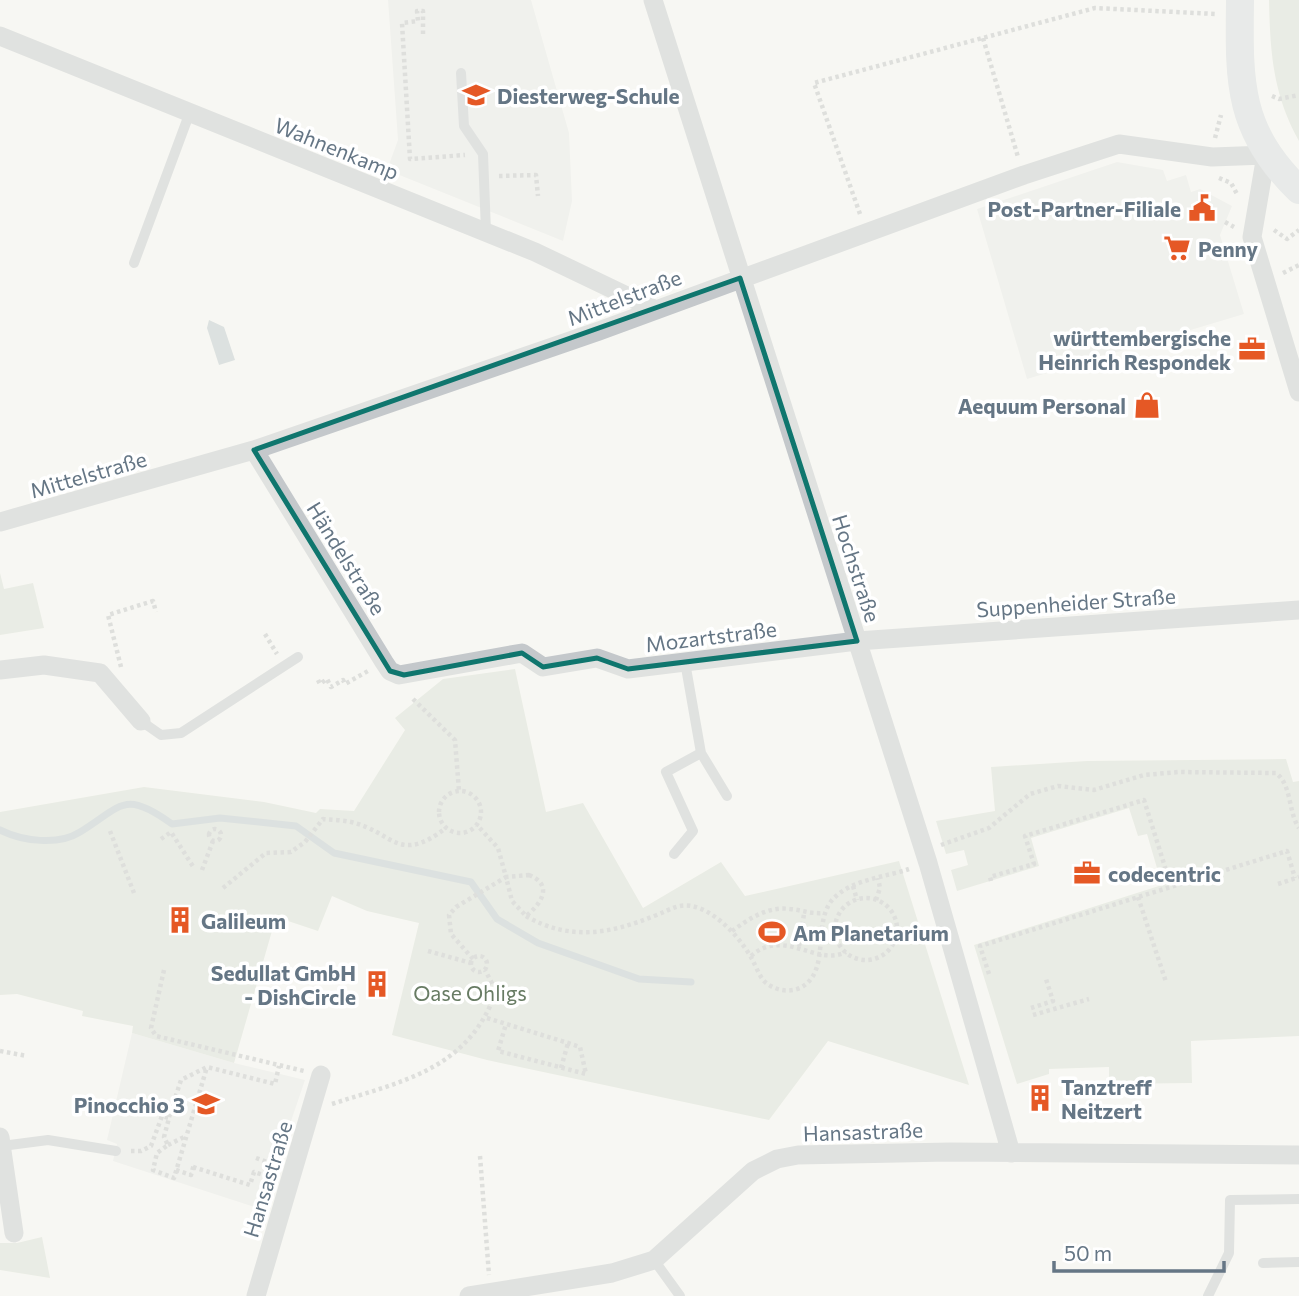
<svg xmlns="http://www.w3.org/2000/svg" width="1299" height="1296" font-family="Commissioner,sans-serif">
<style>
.built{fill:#e7e8e7}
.green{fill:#d8ded4}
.water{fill:#bbc6ca}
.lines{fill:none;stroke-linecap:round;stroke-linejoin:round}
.stream{stroke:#bbc6ca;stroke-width:7}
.path{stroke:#bec0c2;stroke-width:4.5;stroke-dasharray:3.5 3.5;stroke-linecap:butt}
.lane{stroke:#c4c8cb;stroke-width:10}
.street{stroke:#c4c8cb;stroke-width:19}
.secondary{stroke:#d4d9dd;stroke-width:28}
.marked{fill:none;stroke:#0f766e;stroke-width:5;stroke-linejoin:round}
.labels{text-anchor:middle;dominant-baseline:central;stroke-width:7;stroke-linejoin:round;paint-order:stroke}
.poi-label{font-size:21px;font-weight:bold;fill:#657685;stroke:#fff;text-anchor:start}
.street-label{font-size:21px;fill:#657685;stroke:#fff}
.park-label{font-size:21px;fill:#687c64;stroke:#fff}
</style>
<rect width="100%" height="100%" fill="#f7f7f3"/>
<path class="built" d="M388,0H531L569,133L572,201L563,241L387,170L398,140Z
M1117,162L1163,170L1167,181L1186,175L1191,192L1200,189L1232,206L1220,235L1244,314L1027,379L977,209Z
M132,1033L234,1063L305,1080L261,1209L113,1161L117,1144L107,1140Z"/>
<path class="green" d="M1269,0H1299V141C1273,95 1270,52 1269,0Z
M0,573L4,589L33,583L44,628L0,635Z
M515,669L546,812L583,803L643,908L721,862L745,896L899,861L969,1085L828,1041L769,1120L487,1060L392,1035L419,923L367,911L332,896L318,931L276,917L234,1063L132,1033L133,1026L82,1016L83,1011L17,994L0,995V812L144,787L264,802L316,813L320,809L354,811L405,730L395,718L443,679Z
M1286,759L1293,782L1299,781V1036L1191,1041L1192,1083L1109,1084V1067L1049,1069V1074L1017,1084L974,945L1162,885L1147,834L1138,836L1129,808L1031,838L1039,866L957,891L951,870L968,865L964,850L946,854L936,821L995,811L991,767L1087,761Z
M42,1237L50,1278L0,1270V1243H17Z"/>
<path class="water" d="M209,320L224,327L235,360L219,365L207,328Z"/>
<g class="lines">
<path class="stream" d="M0,830C22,841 58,846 80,832C122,806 124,789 172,824L220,818L296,826L334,853L471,882L497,919L538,943L639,979L691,982"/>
<path class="path" d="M423,34V11H417L418,21L402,23L410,159L465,155
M983,38L1018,157
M1272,96L1279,99L1299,95
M1215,138L1221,115
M499,176L536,175L538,196
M1219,178L1231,183L1237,194
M860,214L814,83L1095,8L1216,14
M1225,222L1234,227
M1274,230L1287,239L1299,230
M1283,273L1299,265
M265,634L277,654
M121,667L108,615L153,601L156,612
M318,680L320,684L327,679L331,687L343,680L345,684L368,671
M413,699L455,740L459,791
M439 812a21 21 0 1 1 42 0a21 21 0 1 1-42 0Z
M209 835a6 6 0 1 1 12 0a6 6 0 1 1-12 0Z
M110,831L134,893
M161,839L171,832L194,868
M941,845L989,828L1030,794L1058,786L1094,790L1144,775L1179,772L1276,773C1292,785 1288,812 1299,828
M202,870L213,841
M529,875C554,885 541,904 526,916L512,901L506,877Z
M991,881L990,877L1034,864L1025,836L1144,800L1171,886
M1278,884L1299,877
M853,886L857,900
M223,888L266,853L291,852L305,842L323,819C332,820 342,820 351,822C394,832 397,865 446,828
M1138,897L1166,982
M835 929a31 31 0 1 1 62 0a31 31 0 1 1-62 0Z
M876,900L880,888L878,878
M526,916C569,941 610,934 654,916C671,910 679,901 699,908C720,916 741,939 752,959C756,966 759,976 765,982C774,990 788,993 800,988C833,971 810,920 835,897C854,879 886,877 909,869
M732,931C749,919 767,906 790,909C802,910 810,914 823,913
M799,946L804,914
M428,951L471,963
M471 964a8 8 0 1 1 16 0a8 8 0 1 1-16 0Z
M751,956C784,927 816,967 846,952
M473,959L451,934L449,915L456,907L506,877L498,848L477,825
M164,970L151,1028L156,1036L304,1071
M989,974L980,946L1287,851L1295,878
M1031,1008L1053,1001L1046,979
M1033,1015L1089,999
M487,1018L568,1043L580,1047L586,1074L498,1051L506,1024
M0,1051L27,1056
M561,1068L568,1043
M332,1104C402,1081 469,1070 496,991L485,970
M169,1117L181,1080L207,1067L275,1084L279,1066
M168,1145L186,1136
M131,1151H141L151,1146L162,1116L169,1118L164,1137L168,1145L157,1153L153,1170L174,1178L207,1067
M480,1156L489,1275
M256,1158L275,1165
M193,1167L250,1185L254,1172L270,1177
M176,1170L191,1175L194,1164"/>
<path class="lane" d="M461,73L464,126L483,154L486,232
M134,263L190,112
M141,721L161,735L181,733L298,657
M701,753L727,796
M674,854L693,831L666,772L701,753L685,662
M2,1146L48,1140L116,1151
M654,1260L680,1296
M1263,1263L1299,1262
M1208,1296L1229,1253L1230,1200L1299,1199"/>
<path class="street" d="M653,0L928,863L1011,1153
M0,36L535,252L654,309
M254,450L384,662L390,671L399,675L522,653L543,667L597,658L628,669L857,641L1299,610
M0,522L254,450L599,331L1024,175L1119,144L1212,157L1266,155L1252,237L1299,392
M0,670L44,665L100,673L141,721
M0,1137L14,1233
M256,1296L321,1075
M469,1296L612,1273L654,1260L753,1171L777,1159L798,1155L950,1152L1299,1155"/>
<path class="secondary" d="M1240,0C1239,81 1237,130 1299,190"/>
</g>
<path d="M0 0H1299V1296H0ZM740,278L857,641L628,669L597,658L543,667L522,653L404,675L390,671L254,450Z" fill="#f7f7f3" fill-opacity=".55" fill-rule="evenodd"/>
<path class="marked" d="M740,278L857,641L628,669L597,658L543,667L522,653L404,675L390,671L254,450Z"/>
<defs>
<symbol id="school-bare" viewBox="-9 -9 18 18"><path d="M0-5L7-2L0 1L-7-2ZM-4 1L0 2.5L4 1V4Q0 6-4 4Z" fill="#e55825" stroke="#fff" stroke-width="2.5" paint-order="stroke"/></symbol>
<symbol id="civic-bare" viewBox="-9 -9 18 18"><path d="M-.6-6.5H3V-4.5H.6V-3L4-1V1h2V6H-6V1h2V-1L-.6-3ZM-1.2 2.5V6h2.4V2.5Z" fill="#e55825" stroke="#fff" stroke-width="2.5" paint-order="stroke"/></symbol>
<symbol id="supermarket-bare" viewBox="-9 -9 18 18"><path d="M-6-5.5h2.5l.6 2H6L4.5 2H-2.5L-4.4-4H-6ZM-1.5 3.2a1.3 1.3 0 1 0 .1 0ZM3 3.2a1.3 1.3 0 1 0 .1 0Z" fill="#e55825" stroke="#fff" stroke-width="2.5" paint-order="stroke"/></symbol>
<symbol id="office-bare" viewBox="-9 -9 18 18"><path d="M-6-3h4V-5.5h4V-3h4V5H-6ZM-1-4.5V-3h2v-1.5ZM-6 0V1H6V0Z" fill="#e55825" stroke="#fff" stroke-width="2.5" paint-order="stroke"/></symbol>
<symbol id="shop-bare" viewBox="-9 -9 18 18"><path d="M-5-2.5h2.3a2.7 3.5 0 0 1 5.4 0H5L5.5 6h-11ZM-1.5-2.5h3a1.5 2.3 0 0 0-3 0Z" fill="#e55825" stroke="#fff" stroke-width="2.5" paint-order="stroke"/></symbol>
<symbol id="building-bare" viewBox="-9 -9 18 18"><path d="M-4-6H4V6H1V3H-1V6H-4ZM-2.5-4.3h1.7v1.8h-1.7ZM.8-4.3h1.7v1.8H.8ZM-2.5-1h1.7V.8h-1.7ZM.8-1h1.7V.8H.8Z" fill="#e55825" stroke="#fff" stroke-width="2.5" paint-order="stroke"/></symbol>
<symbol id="stadium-bare" viewBox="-9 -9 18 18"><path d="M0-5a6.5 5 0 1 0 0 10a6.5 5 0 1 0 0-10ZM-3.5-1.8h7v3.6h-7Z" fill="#e55825" stroke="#fff" stroke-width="2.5" paint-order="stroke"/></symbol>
</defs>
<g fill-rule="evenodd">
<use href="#school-bare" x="457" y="76" width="38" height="38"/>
<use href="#civic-bare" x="1183" y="189" width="38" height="38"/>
<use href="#supermarket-bare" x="1158" y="229" width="38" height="38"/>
<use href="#office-bare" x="1233" y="330" width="38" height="38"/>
<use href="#shop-bare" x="1128" y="386" width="38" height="38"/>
<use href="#office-bare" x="1068" y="854" width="38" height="38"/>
<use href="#building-bare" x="161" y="901" width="38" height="38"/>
<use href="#stadium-bare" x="753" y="913" width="38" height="38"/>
<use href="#building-bare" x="358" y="965" width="38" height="38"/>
<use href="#building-bare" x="1021" y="1079" width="38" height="38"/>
<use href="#school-bare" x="187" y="1085" width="38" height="38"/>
</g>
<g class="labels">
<g class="poi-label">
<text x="497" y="95">Diesterweg-Schule</text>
<text x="1181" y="208" text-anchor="end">Post-Partner-Filiale</text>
<text x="1198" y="248">Penny</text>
<text x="1231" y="337" text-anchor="end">württembergische<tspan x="1231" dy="24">Heinrich Respondek</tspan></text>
<text x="1126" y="405" text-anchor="end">Aequum Personal</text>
<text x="1108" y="873">codecentric</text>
<text x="201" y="920">Galileum</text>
<text x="793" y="932">Am Planetarium</text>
<text x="356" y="972" text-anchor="end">Sedullat GmbH<tspan x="356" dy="24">- DishCircle</tspan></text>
<text x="1061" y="1086">Tanztreff<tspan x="1061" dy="24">Neitzert</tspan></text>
<text x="185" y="1104" text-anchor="end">Pinocchio 3</text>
</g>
<g class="street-label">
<text transform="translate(337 148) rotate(22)">Wahnenkamp</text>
<text transform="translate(624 297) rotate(-21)">Mittelstraße</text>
<text transform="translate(88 474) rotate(-16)">Mittelstraße</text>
<text transform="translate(347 558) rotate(58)">Händelstraße</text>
<text transform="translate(857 568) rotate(72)">Hochstraße</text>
<text transform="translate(1076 602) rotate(-4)">Suppenheider Straße</text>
<text transform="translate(711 636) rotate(-7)">Mozartstraße</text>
<text transform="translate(863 1131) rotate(-2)">Hansastraße</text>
<text transform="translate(267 1179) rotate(-73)">Hansastraße</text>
</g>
<g class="park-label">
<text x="470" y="992">Oase Ohligs</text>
</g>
</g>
<path d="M1054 1261v10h170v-10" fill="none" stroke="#657685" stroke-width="3.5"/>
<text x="1064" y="1261" font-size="21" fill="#657685" stroke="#ffffff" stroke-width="5" paint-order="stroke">50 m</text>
</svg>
